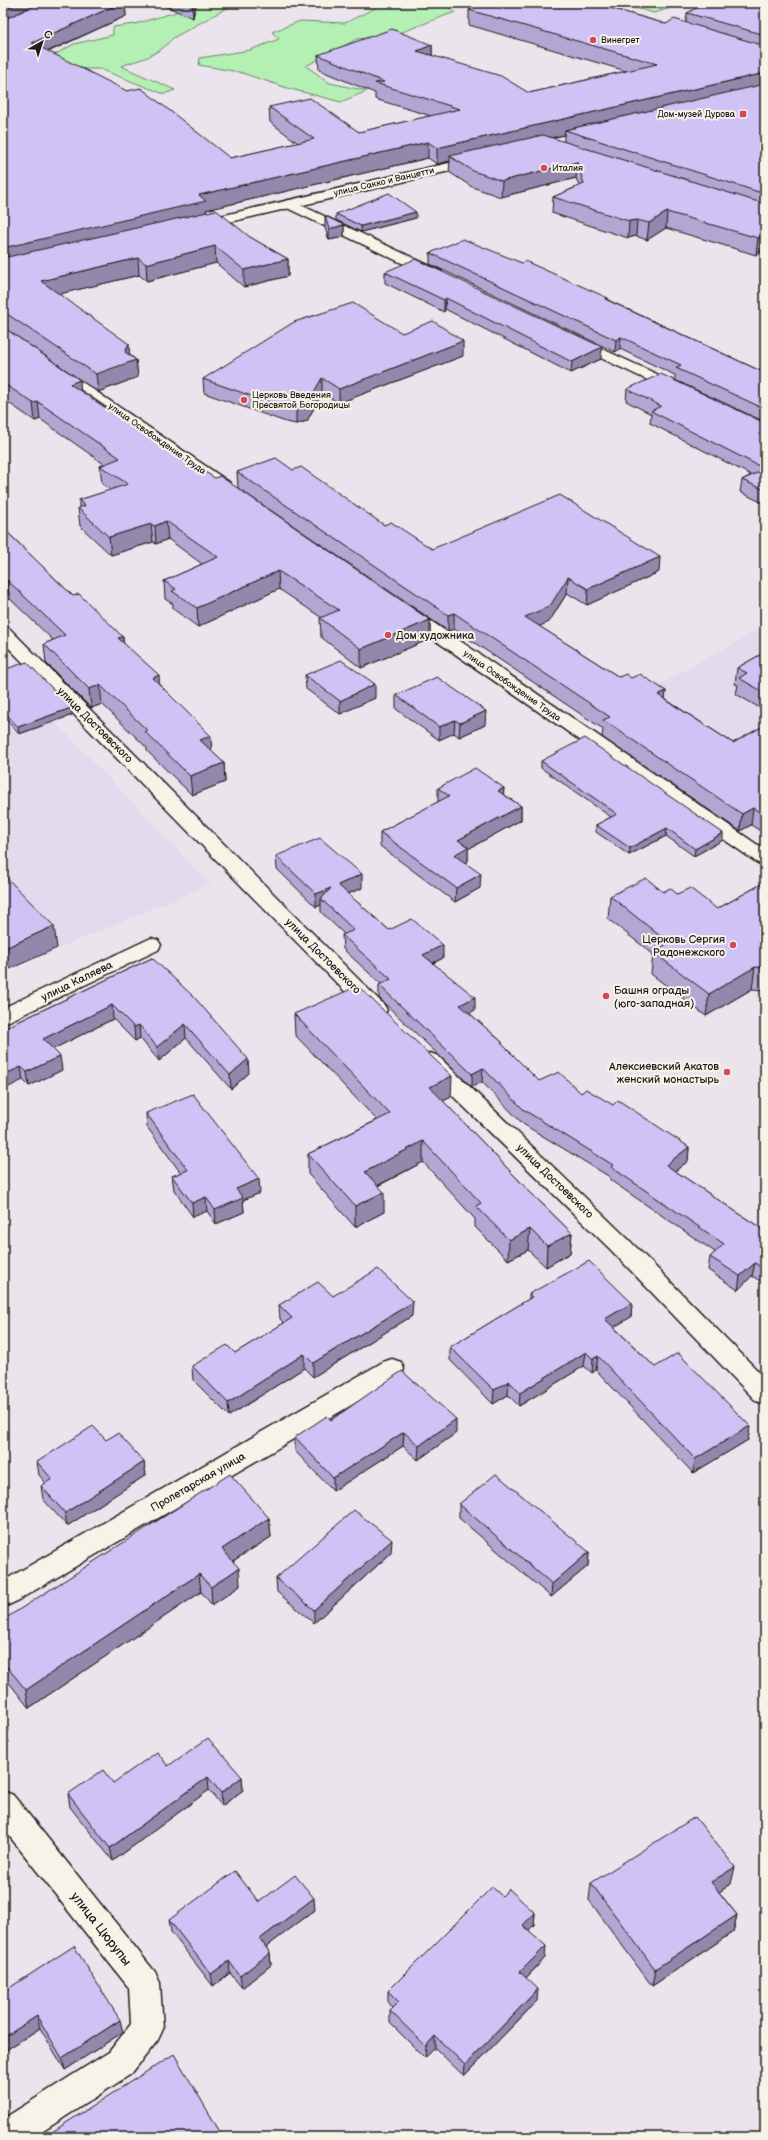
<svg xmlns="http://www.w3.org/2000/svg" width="768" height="2140" font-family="'Balsamiq Sans',sans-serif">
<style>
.built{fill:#e3daee}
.green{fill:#b4efb4;stroke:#688668}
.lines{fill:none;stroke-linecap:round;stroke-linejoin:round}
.minor-casing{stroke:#1c1c1c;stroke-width:3}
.tertiary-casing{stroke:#1c1c1c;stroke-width:3}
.minor{fill:#f7f3e8;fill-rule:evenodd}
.tertiary{fill:#f7f3e8;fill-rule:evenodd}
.wall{fill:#b2a7d2;stroke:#1c1c1c;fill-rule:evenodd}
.shaded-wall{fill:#9188ab;stroke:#1c1c1c}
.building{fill:#cfc2f4;stroke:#1c1c1c}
.poi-dot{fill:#d1495b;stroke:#f7f3e8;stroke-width:1.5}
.labels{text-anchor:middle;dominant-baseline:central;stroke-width:4;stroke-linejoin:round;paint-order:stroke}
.far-poi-label{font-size:9px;fill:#1c1c1c;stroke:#f7f3e8;text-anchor:start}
.far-street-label{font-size:9px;fill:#1c1c1c;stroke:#f7f3e8}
.poi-label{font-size:11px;fill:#1c1c1c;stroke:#f7f3e8;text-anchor:start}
.street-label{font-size:11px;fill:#1c1c1c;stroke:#f7f3e8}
.near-street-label{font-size:13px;fill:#1c1c1c;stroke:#f7f3e8}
</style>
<rect width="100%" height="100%" fill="#ebe4ec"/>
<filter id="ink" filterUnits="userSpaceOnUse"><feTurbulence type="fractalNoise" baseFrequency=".025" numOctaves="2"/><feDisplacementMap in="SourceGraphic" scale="8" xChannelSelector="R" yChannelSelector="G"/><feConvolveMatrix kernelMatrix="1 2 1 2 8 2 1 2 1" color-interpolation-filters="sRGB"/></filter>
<g filter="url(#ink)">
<path class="built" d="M765,626V770L662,767L579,714L624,690L643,693Z
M3,667L210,884L3,972Z"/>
<path class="green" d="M207,3H251L227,8L173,38L163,48L148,57L121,66L175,90L164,94L100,69H62L45,60L74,44L113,35V27L135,24Z
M277,3H322L320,7L304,9Z
M385,3L447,6L455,12L394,35L357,39L306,66L330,83L367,91L341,102L287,88L239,72L199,65L200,58L250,50L279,39L272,32L300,21L345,23Z
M617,3H687L654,13Z"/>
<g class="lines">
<defs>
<path id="minor" d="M290,200L441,271L443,274L436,278L431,277L285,207L283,204L285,201Z
M574,336L685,387L688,390L685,393H675L569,343L567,340L569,337Z
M55,365L60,367L229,482L231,485L229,488H217L50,373L47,370L50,367Z
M406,607L412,608L765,850V865L758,863L400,616L397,612L400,608Z
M3,627L9,628L384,1005L387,1010L384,1015L376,1017L368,1015L3,642Z
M151,938L158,940L161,945L158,950L3,1024V1008Z
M430,1053L438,1056L627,1238L765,1378V1404L756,1401L611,1250L422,1066L419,1061L422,1056Z
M392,1359L401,1362L404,1369L401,1376L13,1603L3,1607V1581L383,1362Z
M3,1791L13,1795L155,1972L160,1983L163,2029L158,2040L131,2074L34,2137H3V2119L109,2052L131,2024L129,1988L3,1828Z"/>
<path id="tertiary" d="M479,156L485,160L484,163L199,229L192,225L199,221Z"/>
</defs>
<use href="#minor" class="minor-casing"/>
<use href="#tertiary" class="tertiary-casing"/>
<use href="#minor" class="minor"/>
<use href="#tertiary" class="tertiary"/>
</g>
<path class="wall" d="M3,3H125L126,16L48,52L230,158L298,143L270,122L269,107L359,132L431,116L375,99V93L319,70L318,55L432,45V56L529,93L626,71L469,25V10L481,5L474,3H593L666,24L686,23L687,13L765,3V249L756,255L666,228L647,240L636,236L628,238L552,213L553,197L579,186L576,178L501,197L472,187L449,172L450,161L437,164L428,158L206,210V212L288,259V276L244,287L216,263L147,281L139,275L59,294L130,355L136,360L138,377L98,392L9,331H8L81,390L175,454L430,620V639L361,668L321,637L320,618H322L279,589L198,627L173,609V604L165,599L164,581L202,564L168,539L156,544L153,542L111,555L80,526L78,508L79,507V500L111,490L102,484L100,466L104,464L40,419L35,421L3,399ZM564,135V142L552,138Z
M158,3H196L193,18Z
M336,214L416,218L361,232L336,220Z
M325,216L344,225V237L329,240L325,228Z
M430,253L608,298V300L765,373V422L675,380V375L620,349L615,352L430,264Z
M385,272L601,359L571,373L445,309L444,312L385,283Z
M402,333L463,356L339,403L322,393L307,421L296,424L286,422L204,393L203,379Z
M627,389L765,423V504L740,492L742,480L751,475L650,423L651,414L626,401Z
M293,470L384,525L432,549L659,572L587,605L567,593L549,622L539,626L619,677L631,678L666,691L665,699L733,743L765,725V834L751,825L740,831L602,737L603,729L454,629L448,631L238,488L237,472Z
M3,528L73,596L123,637V643L160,685L212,752L224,763L225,782L192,795L147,751V748L102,704L91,708L46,663L44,644L53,640L10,599L5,600L3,598Z
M765,652V711L736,694L738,685L735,684L737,668Z
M3,670L72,715L19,734L3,716Z
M305,675L375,698L340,714L306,689Z
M396,695L485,725L459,737L454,733L439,740L396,709Z
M541,761L723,840L694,856L666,836L629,855L596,832V825L611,817L541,768Z
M438,788H504L503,794L521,806V820L468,849V861L465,863L480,888L455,902L380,846V832L438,802Z
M276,856L362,888L348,894L389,930L443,958L433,963L475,1010L469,1013L502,1042V1045L539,1081L581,1093L613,1105L689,1147L688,1161L675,1171L765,1231V1284L752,1276L738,1290L708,1270L710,1257L715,1252L610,1180V1177L523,1124L482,1082L472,1087L379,998V985L381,984L343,949L342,935L344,934L321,912V905L316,907L277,869Z
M765,882V988L763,990L752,989L706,1016L651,974L653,954L608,919L610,896L663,892L677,894L717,909Z
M152,958L249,1073L231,1089L186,1038L159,1061L140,1038L135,1041L113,1019L53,1049L62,1070L29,1086L23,1080L3,1029Z
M294,1014L451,1097L443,1101L530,1192L572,1233L570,1253L546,1267L528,1250L508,1260L475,1227V1219L423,1162L378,1186L384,1212L355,1227L308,1174V1154L377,1120L295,1035Z
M146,1113L260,1193L243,1200L244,1212L216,1224L207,1211L193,1217L174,1190L172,1176L181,1173L147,1127Z
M529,1294L632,1303L631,1317L614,1327L655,1367L750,1426L748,1440L693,1473L596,1370L592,1373L584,1366L519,1406L508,1395L493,1404L450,1360V1347L529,1299Z
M333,1296L412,1316L313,1377L304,1368L229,1416L193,1380L192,1366L235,1353L284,1323L280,1319L279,1305Z
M331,1420L456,1433L418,1460L403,1446L333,1491L295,1451V1437Z
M106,1440L144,1462L146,1475L67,1526L43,1499L41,1486L46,1483L39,1475L37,1462Z
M459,1504L589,1552L588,1566L551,1597L459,1518Z
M269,1518L271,1537L233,1561L240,1586L212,1605L201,1592L29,1708L3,1675V1620Z
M391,1553L314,1623L277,1592L276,1578Z
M168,1766L242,1777L243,1790L222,1806L209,1790L113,1861L70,1807L68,1794L113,1783Z
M591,1883L731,1884L719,1892L737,1915L733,1932L652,1986L589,1900Z
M502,1896L535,1913L534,1925L529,1930L545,1958L526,1978L537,2001L464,2076L435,2048L425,2058L390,2023V2011L393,2008L388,2003V1991Z
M259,1902L315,1910L266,1947L270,1953L271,1965L242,1988L230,1973L213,1986L171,1932L169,1920Z
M3,1992L123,2032L65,2070L40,2028L3,2052Z"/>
<path class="shaded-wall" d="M18,3H51L3,25V10Z
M121,3H125L126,16L33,58L32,43Z
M192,3H196L193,18Z
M432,45V60L417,51Z
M765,73V86L565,130L564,135L455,160L450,156V161L437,164V148Z
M428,142V158L206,210L207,217L3,265V248L199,195Z
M577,162L576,178L501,197L502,181Z
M416,212V218L361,232V226Z
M667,212L666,228L647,240L649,223Z
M637,220L636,236L628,238L629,221Z
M344,225V237L329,240V229Z
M765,234V249L756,255L758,238Z
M215,246L216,263L147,281L146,264Z
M138,258L139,275L43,298L41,281Z
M288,259V276L244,287V270Z
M446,298L445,309L444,312V300Z
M621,337L620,349L615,352L616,340Z
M463,341V356L339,403V389Z
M129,344L130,362L136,360L138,377L98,392L96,374L125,352Z
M602,347L601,359L571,373L572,362Z
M322,378V393L307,421L296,424V409Z
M80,380L81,398L70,384Z
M38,402L40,419L35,421L33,403Z
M166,521L168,539L156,544L155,526Z
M151,524L153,542L111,555L109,537Z
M660,557L659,572L587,605L588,589Z
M278,571L279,589L198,627L197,608Z
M568,577L567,593L549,622L524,633L525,617Z
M7,580L10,599L5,600L3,582Z
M454,613V629L448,631V615Z
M430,620V639L361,668V649Z
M123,637L125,655L118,638Z
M159,675L160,694L153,678Z
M375,684V698L340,714V701Z
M100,685L102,704L91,708L89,689Z
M666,691L664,707L658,695Z
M71,708L72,715L19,734L18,727Z
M486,711L485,725L459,737L460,723Z
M455,720L454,733L439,740V727Z
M211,736L212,755L200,740Z
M224,763L225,782L192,795L190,776Z
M504,788L503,801L498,791Z
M521,806V820L468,849V861L454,868V855L458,840Z
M753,808L751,825L740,831L742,814Z
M667,828L666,836L629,855L630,848Z
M723,833V840L694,856L695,849Z
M362,874V888L338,898V885Z
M481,874L480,888L455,902L456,888Z
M331,888L321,899V905L316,907V894Z
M54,926L57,948L3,972V949Z
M443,945V958L423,968V955Z
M755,967L752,989L706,1016L709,994Z
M765,980V988L763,990Z
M475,997V1010L460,1018V1005Z
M112,1005L113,1019L45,1053L43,1039Z
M185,1024L186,1038L159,1061L157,1047Z
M139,1025L140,1038L135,1041L134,1027Z
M60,1056L62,1070L29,1086L27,1072Z
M248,1059L249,1073L231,1089L230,1075Z
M21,1067L23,1080L3,1090V1075Z
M483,1068L482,1082L472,1087V1074Z
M452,1076L451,1097L429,1108L430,1087Z
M423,1141V1162L365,1192V1172Z
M689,1147L688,1161L665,1179L666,1165Z
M259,1179L260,1193L243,1200L244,1212L216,1224L215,1210L236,1189Z
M384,1192V1212L355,1227V1206Z
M206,1197L207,1211L193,1217L192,1203Z
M530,1229L528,1250L508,1260L509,1240Z
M572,1233L570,1253L546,1267L547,1246Z
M755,1263L752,1276L738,1290L740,1276Z
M413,1302L412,1316L313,1377V1363Z
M632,1303L631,1317L604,1333L605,1319Z
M586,1352L584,1366L519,1406L520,1393Z
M304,1354V1368L229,1416L228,1403Z
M598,1356L596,1370L592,1373L593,1359Z
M509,1381L508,1395L493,1404L494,1390Z
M456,1419V1433L418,1460L419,1446Z
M750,1426L748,1440L693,1473L695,1459Z
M404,1432L403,1446L333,1491V1478Z
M144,1462L146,1475L67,1526L65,1513Z
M269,1518L271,1537L223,1567L222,1549Z
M392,1540L391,1553L314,1623V1610Z
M589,1552L588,1566L551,1597L552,1584Z
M239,1568L240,1586L212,1605L211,1587Z
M199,1574L201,1592L29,1708L26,1690Z
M208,1777L209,1790L113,1861L110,1848Z
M242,1777L243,1790L222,1806L221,1793Z
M735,1867L731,1884L708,1900L711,1882Z
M314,1898L315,1910L261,1951L260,1939Z
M535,1913L534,1925L522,1937L523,1925Z
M737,1915L733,1932L652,1986L655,1969Z
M546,1946L545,1958L519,1985L520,1972Z
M270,1953L271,1965L242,1988L240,1976Z
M229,1961L230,1973L213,1986L211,1974Z
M538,1989L537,2001L464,2076L465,2065Z
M37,2016L40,2028L3,2052V2038Z
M120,2020L123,2032L65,2070L62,2058Z
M435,2036V2048L425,2058L426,2046Z"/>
<path class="building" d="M3,3H18L3,10Z
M40,3H121L32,43L127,91L141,88L230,158L314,139L269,107L310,98L359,132L460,109L375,83L384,82L318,55L392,29L432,45L417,51L501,76L529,93L657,64L469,10L487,3H593L666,24L674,19L765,46V73L437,148L428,142L199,195L206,201L3,248V40L7,38L3,37V20Z
M706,3H765V35L687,13Z
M765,84V194L565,130Z
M543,135L765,204V234L758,238L667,212L649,223L637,220L629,221L553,197L584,184L577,162L502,181L473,171L450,156Z
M389,193L416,212L361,226L336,214Z
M216,210L250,237L288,259L244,270L215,246L146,264L138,258L41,281L129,344L125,352L136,360L96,374L7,314L3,313V258Z
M325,216L344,225L329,229Z
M463,239L522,263L525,261L608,298L605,299L765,373V409L676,368L681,365L621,337L616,340L430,253Z
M415,259L602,347L572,362L446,298L444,300L385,272Z
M353,303L402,333L433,321L463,341L339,389L322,378L306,406L296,409L286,408L203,379L294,322Z
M3,327L80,380L70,384L175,454L215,478L220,476L430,620L361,649L320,618L339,610L278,571L197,608L172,591L176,589L164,581L218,557L166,521L155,526L151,524L109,537L78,508L85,506L79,500L128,484L100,466L120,458L38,402L33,403L3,383V365L7,363L3,360Z
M661,374L765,423V490L742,480L765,469L651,411L661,406L627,389Z
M276,458L293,470L301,467L384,525L391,522L432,549L560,495L660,557L588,589L568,577L550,606L525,617L619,677L626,674L631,678L640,674L666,691L658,695L733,743L765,725V816L753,808L742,814L603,720L610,717L454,613L448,615L237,472Z
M3,528L73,596L79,594L123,637L118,638L159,675L153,678L211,736L200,740L224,763L190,776L145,732L148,731L100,685L89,689L44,644L65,635L7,580L3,582Z
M765,652V693L739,678L747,673L737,668Z
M341,660L375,684L340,701L305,675Z
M27,662L71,708L18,727L3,710V670Z
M437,677L486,711L460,723L455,720L439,727L396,695Z
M585,738L723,833L695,849L667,828L630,848L596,825L617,814L541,761Z
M475,768L504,788L498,791L521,806L458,840L468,847L454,855L481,874L456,888L380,832L449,796L438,788Z
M320,838L362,874L338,885L389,930L412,919L443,945L423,955L475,997L460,1005L502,1042L501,1043L539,1081L559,1072L581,1093L586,1089L613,1105L618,1100L689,1147L666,1165L765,1231V1270L755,1263L740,1276L710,1257L724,1244L611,1167L613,1165L524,1110L483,1068L472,1074L379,985L391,979L342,935L354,930L321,899L331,888L316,894L276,856Z
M3,874L54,926L3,949Z
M646,878L663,892L670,888L677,894L690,888L717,909L765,882V968L755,967L709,994L653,952L669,943L610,896Z
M152,958L194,997L248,1059L230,1075L185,1024L157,1047L139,1025L134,1027L112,1005L43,1039L60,1056L27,1072L21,1067L3,1075V1029Z
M358,986L452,1076L430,1087L530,1192L572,1233L547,1246L530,1229L509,1240L476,1206L481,1203L423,1141L365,1172L384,1192L355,1206L308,1154L390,1114L294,1014Z
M193,1094L259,1179L236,1189L243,1198L215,1210L206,1197L192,1203L172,1176L188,1170L146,1113Z
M589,1261L632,1303L605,1319L655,1367L678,1353L750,1426L695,1459L598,1356L593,1359L586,1352L520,1393L509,1381L494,1390L450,1347L532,1297L529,1294Z
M378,1269L413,1302L313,1363L304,1354L228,1403L192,1366L227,1345L235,1353L292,1318L279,1305L318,1282L333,1296Z
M402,1371L456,1419L419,1446L404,1432L333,1478L295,1437L327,1416L331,1420Z
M93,1426L106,1440L118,1433L144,1462L65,1513L41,1486L52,1479L37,1462Z
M230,1474L269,1518L222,1549L239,1568L211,1587L199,1574L26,1690L3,1662V1620Z
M496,1474L589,1552L552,1584L459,1504Z
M354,1510L392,1540L314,1610L276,1578Z
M208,1738L242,1777L221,1793L208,1777L110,1848L68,1794L103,1770L113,1783L157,1752L168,1766Z
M695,1817L735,1867L711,1882L737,1915L655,1969L591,1883Z
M235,1871L259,1902L295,1875L314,1898L260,1939L270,1953L240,1976L229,1961L211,1974L169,1920Z
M492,1887L502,1896L509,1889L535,1913L523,1925L546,1946L520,1972L538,1989L465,2065L435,2036L426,2046L390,2011L399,2002L388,1991Z
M74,1946L120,2020L62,2058L37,2016L3,2038V1992Z
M174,2054L223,2137H44Z"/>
</g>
<g class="poi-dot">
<circle cx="593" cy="40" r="4"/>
<rect x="739" y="110" width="8" height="8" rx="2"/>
<circle cx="544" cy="168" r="4"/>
<circle cx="244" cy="400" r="4"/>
<circle cx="388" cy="635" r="4"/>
<circle cx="733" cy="945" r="4"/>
<circle cx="606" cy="996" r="4"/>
<circle cx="727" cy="1072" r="4"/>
</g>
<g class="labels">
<g class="far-poi-label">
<text x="601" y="40">Винегрет</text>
<text x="735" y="114" text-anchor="end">Дом-музей Дурова</text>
<text x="552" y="168">Италия</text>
<text x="252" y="395">Церковь Введения<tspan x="252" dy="10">Пресвятой Богородицы</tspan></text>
</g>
<g class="far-street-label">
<text transform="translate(384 182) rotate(-13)">улица Сакко и Ванцетти</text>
<text transform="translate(157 439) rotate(35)">улица Освобождение Труда</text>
<text transform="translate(512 686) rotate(35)">улица Освобождение Труда</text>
</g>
<g class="poi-label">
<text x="396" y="635">Дом художника</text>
<text x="725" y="939" text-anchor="end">Церковь Сергия<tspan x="725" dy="13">Радонежского</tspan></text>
<text x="614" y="990">Башня ограды<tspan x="614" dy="13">(юго-западная)</tspan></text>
<text x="719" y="1066" text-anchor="end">Алексиевский Акатов<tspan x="719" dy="13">женский монастырь</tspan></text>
</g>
<g class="street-label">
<text transform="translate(95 725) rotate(45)">улица Достоевского</text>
<text transform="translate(323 956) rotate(45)">улица Достоевского</text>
<text transform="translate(77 981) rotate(-26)">улица Каляева</text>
<text transform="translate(555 1181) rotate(44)">улица Достоевского</text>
<text transform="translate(198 1482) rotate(-30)">Пролетарская улица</text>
</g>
<g class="near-street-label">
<text transform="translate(101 1929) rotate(52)">улица Цюрупы</text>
</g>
</g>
<rect width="768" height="2140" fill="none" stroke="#f7f3e8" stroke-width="16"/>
<rect x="8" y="8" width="752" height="2124" fill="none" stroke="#1c1c1c" stroke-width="1.5" filter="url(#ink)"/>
<g transform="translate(42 42) rotate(39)" stroke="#f7f3e8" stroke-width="3" paint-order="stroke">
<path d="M0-3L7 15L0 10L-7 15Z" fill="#1c1c1c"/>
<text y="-6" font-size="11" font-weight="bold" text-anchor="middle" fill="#1c1c1c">С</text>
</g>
</svg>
